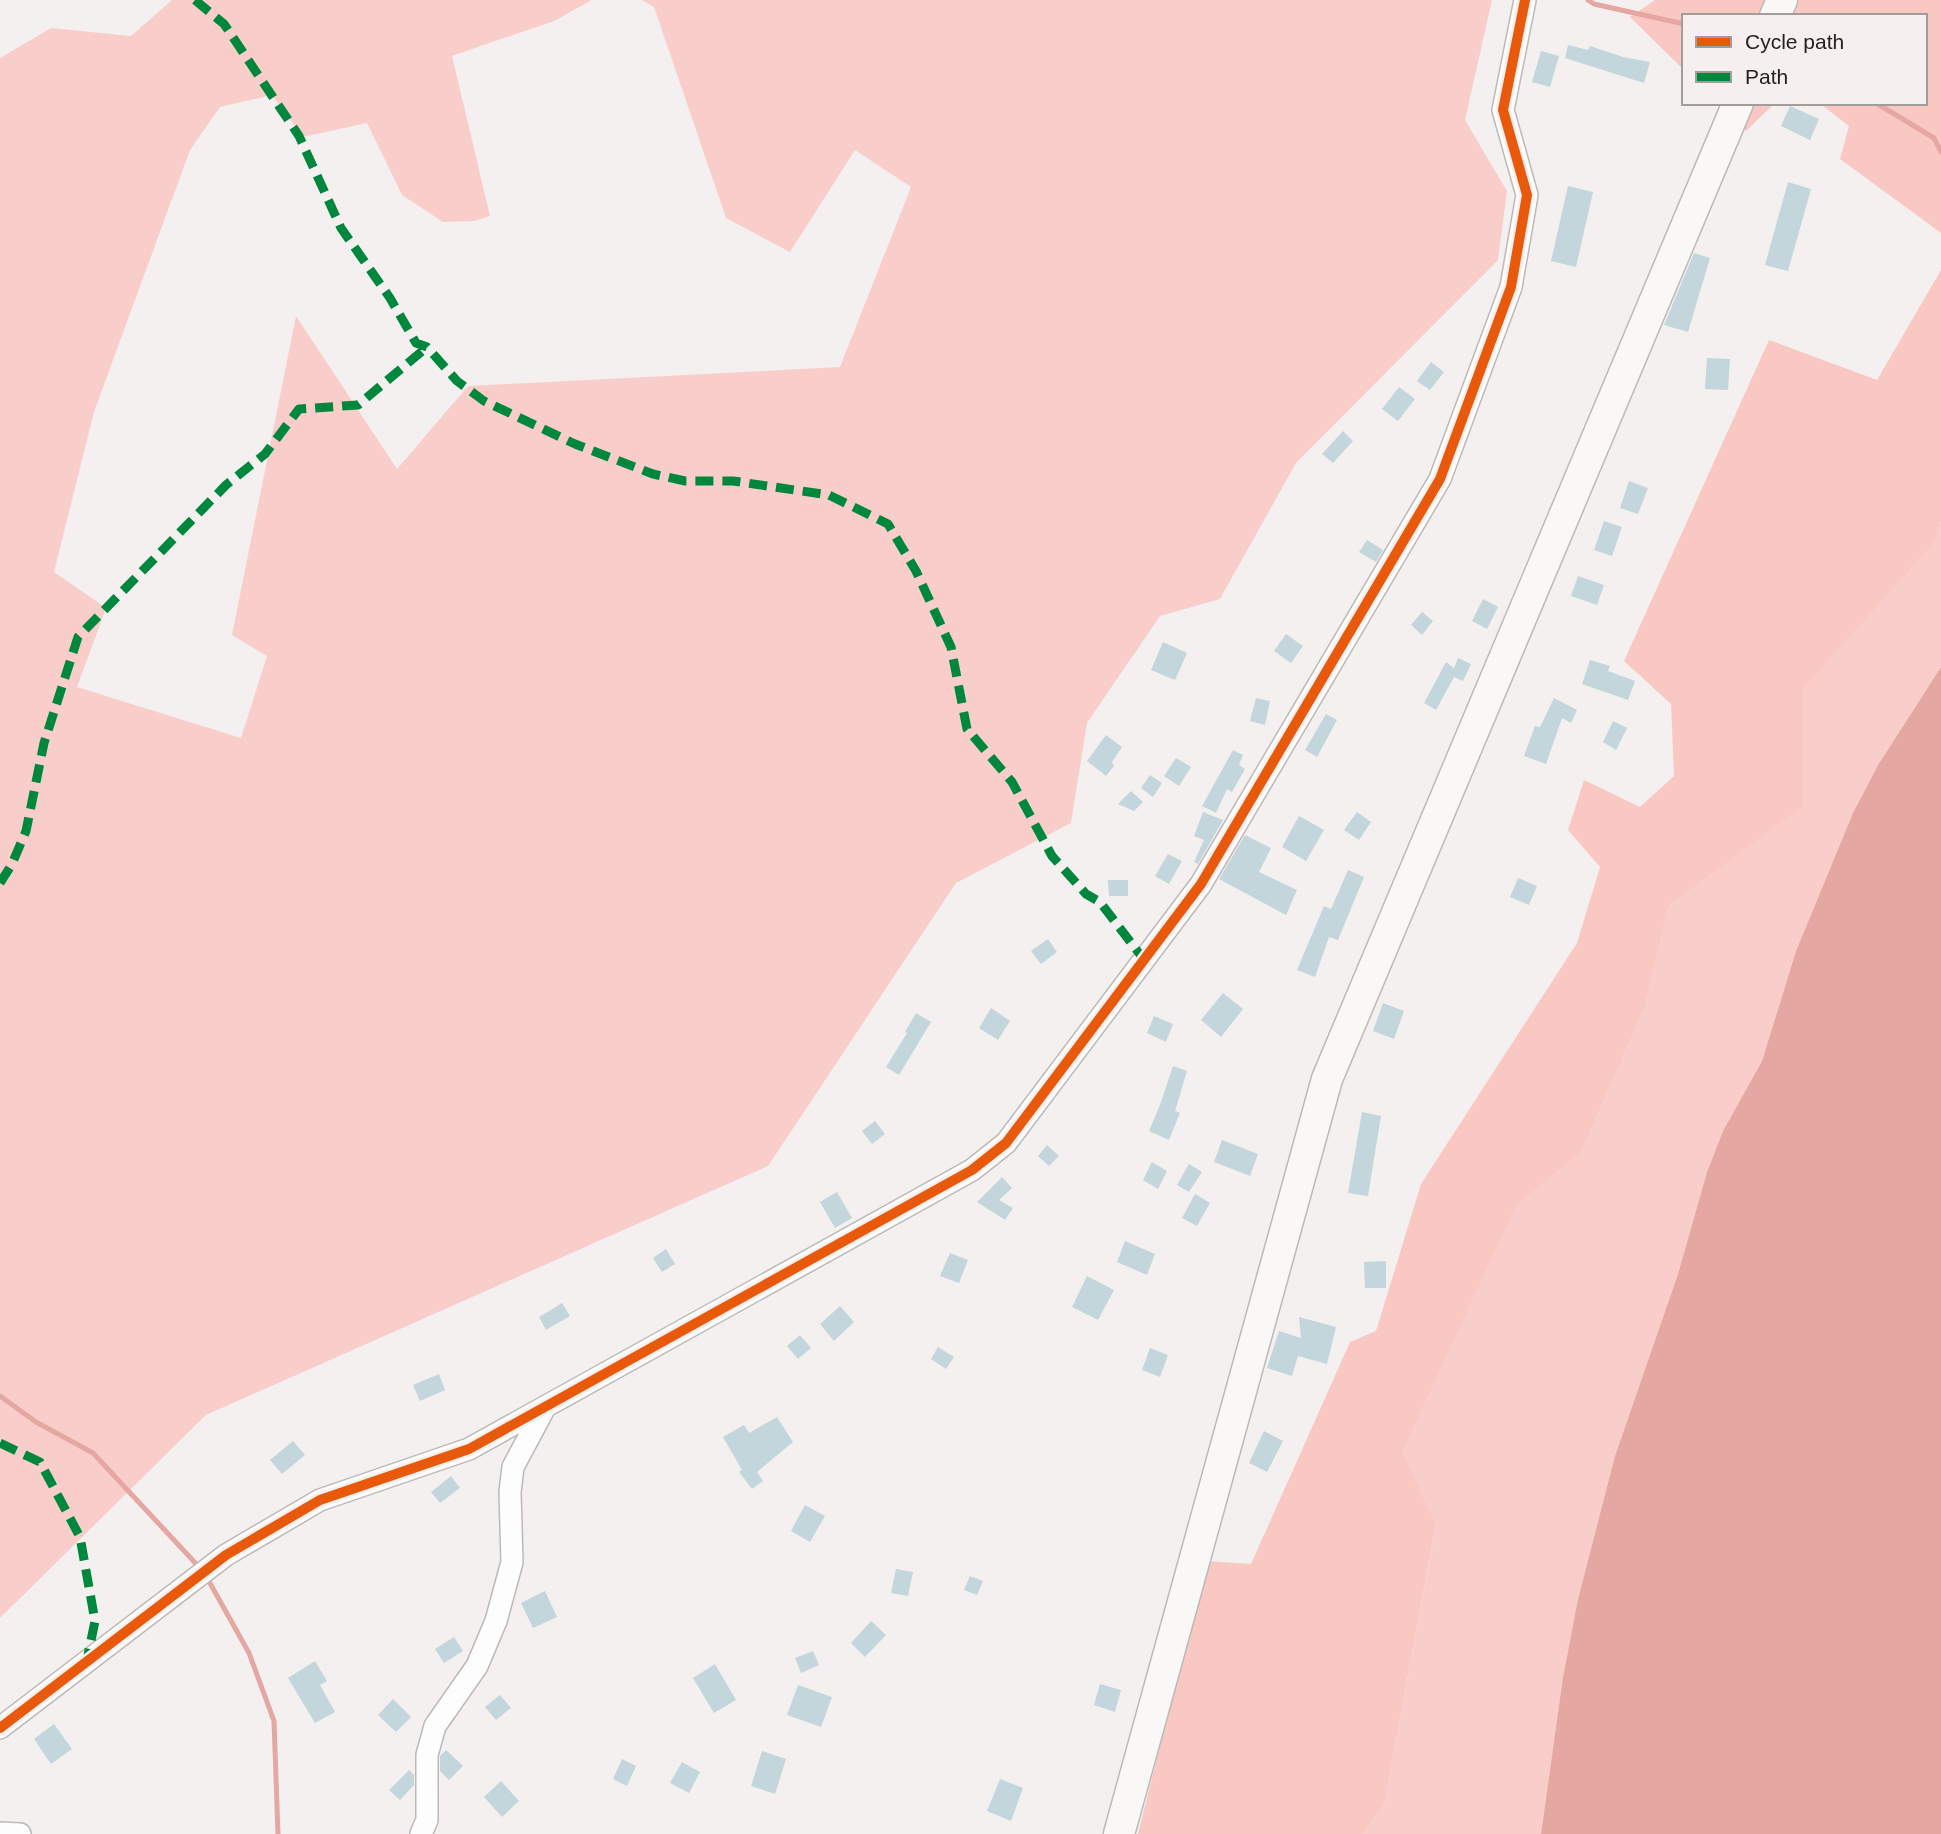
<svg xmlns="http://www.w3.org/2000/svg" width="1941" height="1834" font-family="Arial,sans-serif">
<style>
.green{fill:#f9ceca}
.forest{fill:#fac8c2}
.water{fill:#e4a7a1}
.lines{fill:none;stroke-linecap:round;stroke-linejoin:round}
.stream{stroke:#e4a7a1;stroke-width:5}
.building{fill:#c2d6db}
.street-casing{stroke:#bcb9b9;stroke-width:24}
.secondary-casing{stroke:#bcb9b9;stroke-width:33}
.street{stroke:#fdfdfd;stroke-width:21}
.secondary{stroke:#faf7f7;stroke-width:30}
.quiet{stroke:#00873e;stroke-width:9;stroke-dasharray:18 9;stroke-linecap:butt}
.cycleway-casing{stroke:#f5efef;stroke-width:15}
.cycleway{stroke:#e8590c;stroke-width:10}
</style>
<rect width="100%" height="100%" fill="#f4f0f0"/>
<path class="green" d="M172,0H592L554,21L452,56L490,216L475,221L443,222L402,195L367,123L303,137L272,95L220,107L190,150L94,412L54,572L106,608L77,687L241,738L267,656L232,635L296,316L397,469L468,386L840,367L911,187L855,150L790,252L726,218L654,7L642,0H1492L1465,120L1507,191L1498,260L1296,463L1220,599L1160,616L1087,723L1071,823L956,883L768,1166L206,1415L0,1618V58L51,28L131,36Z
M1941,521V667L1878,765L1853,813L1796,951L1762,1061L1723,1131L1707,1172L1678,1274L1615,1456L1578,1599L1563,1677L1541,1834H1363L1384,1805L1436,1525L1403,1452L1517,1203L1581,1153L1645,1007L1669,906L1802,806V689L1936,541Z"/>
<path class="forest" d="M1655,0H1941V233L1840,159L1849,126L1819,103H1925V16H1684V70L1630,17Z
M1718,103H1775L1746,131Z
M1941,270V521L1936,541L1803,689V806L1669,906L1645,1007L1581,1153L1517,1204L1403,1452L1436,1524L1384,1805L1363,1834H1138L1206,1561L1251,1564L1350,1342L1376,1331L1421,1184L1577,943L1600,867L1568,830L1584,780L1640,807L1674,776L1671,704L1624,661L1769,340L1877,380Z"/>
<path class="water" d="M1941,667V1834H1541L1563,1677L1578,1599L1615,1456L1678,1274L1707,1172L1723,1131L1762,1061L1796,951L1853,813L1878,765Z"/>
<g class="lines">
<path class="stream" d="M1588,0L1594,4L1684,24
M1876,103L1934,138L1941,152
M0,1396L36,1422L93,1453L200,1568
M206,1576L249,1653L274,1721L278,1834"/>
</g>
<path class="building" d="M1568,45L1588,50L1590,46L1623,57L1650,62L1644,83L1565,58Z
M1541,51L1559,56L1550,87L1532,82Z
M1790,106L1819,119L1810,140L1781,126Z
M1788,182L1811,189L1788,271L1765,265Z
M1568,186L1593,192L1576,267L1551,261Z
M1694,253L1710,258L1688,332L1664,325Z
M1707,358L1730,359L1728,390L1705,389Z
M1431,362L1444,372L1430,390L1417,381Z
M1399,387L1415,399L1398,421L1382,409Z
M1343,431L1353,441L1333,463L1322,454Z
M1629,481L1648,488L1638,514L1620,508Z
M1604,521L1622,527L1612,556L1594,550Z
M1367,540L1383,550L1376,562L1359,552Z
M1578,576L1604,585L1597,605L1571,596Z
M1483,599L1498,607L1487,629L1472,621Z
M1422,612L1433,621L1422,635L1411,625Z
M1286,634L1303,646L1291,663L1274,651Z
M1163,642L1187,653L1175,680L1151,670Z
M1458,658L1471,664L1463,681L1454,677L1436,710L1424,703L1446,662L1454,668Z
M1590,660L1610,666L1608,671L1635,681L1628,700L1582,684Z
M1256,698L1270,701L1265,725L1250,721Z
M1554,698L1577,710L1571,723L1562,718L1546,764L1524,756L1535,726L1540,727Z
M1326,714L1337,720L1317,757L1305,750Z
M1613,721L1627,728L1616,750L1603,742Z
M1106,735L1122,747L1112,762L1114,766L1106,776L1087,761Z
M1233,750L1243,755L1239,765L1245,769L1232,792L1227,789L1216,813L1202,806Z
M1176,758L1191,767L1179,786L1164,776Z
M1150,775L1162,783L1153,797L1141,788Z
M1131,791L1143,802L1134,811L1118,804Z
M1203,812L1223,820L1198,864L1194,862L1204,840L1194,836Z
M1357,812L1371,822L1359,840L1344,830Z
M1299,816L1324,830L1306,861L1282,847Z
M1245,835L1271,848L1259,872L1297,890L1286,915L1219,879Z
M1168,854L1182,861L1169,884L1155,876Z
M1348,870L1364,877L1338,940L1329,937L1315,977L1297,970L1324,906L1331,909Z
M1518,878L1537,886L1529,905L1510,897Z
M1108,880H1128V896H1109Z
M1048,939L1057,952L1041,964L1031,951Z
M1223,993L1243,1009L1221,1037L1201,1020Z
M1383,1003L1404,1011L1394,1039L1373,1031Z
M991,1008L1010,1021L998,1040L979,1028Z
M916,1013L931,1022L899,1075L886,1067L907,1033L905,1032Z
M1154,1016L1173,1024L1166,1042L1147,1033Z
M1173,1066L1187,1071L1175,1111L1180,1113L1169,1140L1149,1131L1160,1105Z
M1362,1112L1381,1116L1368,1196L1348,1193Z
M875,1121L885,1134L872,1144L862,1131Z
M1222,1140L1258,1154L1250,1176L1214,1162Z
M1047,1145L1059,1156L1049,1166L1038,1156Z
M1152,1162L1167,1171L1158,1189L1143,1180Z
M1189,1164L1202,1172L1189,1192L1177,1185Z
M1002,1177L1012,1188L999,1200L1013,1208L1005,1220L977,1202Z
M837,1192L852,1218L835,1228L820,1202Z
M1195,1194L1210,1203L1197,1226L1182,1218Z
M1125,1241L1155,1254L1147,1275L1117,1262Z
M666,1249L675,1264L662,1272L653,1258Z
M950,1253L968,1260L959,1283L940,1276Z
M1386,1261V1288H1365L1364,1262Z
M1087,1276L1114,1290L1098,1320L1072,1307Z
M562,1303L570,1316L546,1330L539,1317Z
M840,1306L854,1322L834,1341L820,1324Z
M1299,1317L1336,1327L1327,1364L1298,1356L1292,1376L1267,1368L1279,1331L1301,1338Z
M800,1335L811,1348L798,1359L787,1346Z
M938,1347L954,1357L946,1369L931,1359Z
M1150,1348L1168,1355L1160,1377L1142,1370Z
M439,1374L445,1390L420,1401L413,1385Z
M777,1417L793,1442L757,1472L763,1481L752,1489L739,1472L742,1470L723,1437L744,1425L749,1433Z
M1264,1431L1283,1441L1267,1472L1249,1463Z
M293,1441L305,1455L282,1474L270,1460Z
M451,1476L460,1488L440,1503L431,1492Z
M805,1505L825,1516L810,1542L791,1531Z
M896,1569L913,1572L908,1596L891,1593Z
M970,1576L983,1581L977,1595L964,1590Z
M545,1591L557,1617L533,1628L521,1603Z
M871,1621L886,1635L865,1657L851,1643Z
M454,1637L463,1651L444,1663L435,1649Z
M813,1651L819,1665L801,1673L795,1658Z
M315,1661L327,1681L320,1685L335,1712L315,1723L288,1678Z
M715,1664L736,1700L714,1713L693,1678Z
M1100,1684L1121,1690L1115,1712L1094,1705Z
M798,1685L832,1697L821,1727L787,1715Z
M500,1695L511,1708L496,1720L485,1707Z
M393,1699L411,1717L396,1732L378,1715Z
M54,1724L72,1749L51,1764L34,1739Z
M446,1750L463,1766L449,1780L440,1771V1756Z
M762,1751L786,1759L775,1794L751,1786Z
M622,1759L636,1766L627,1786L613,1779Z
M682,1762L700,1772L689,1793L670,1783Z
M409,1770L414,1775V1785L400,1800L389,1790Z
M1000,1779L1023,1788L1011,1821L987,1811Z
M501,1781L519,1801L502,1817L484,1797Z"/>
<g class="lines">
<defs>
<path id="street" d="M0,1728L226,1555L320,1500L469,1449L972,1170L1006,1143L1201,884L1440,479L1511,287L1527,195L1503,110L1525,0
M0,1833L20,1834
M421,1834L427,1820V1755L435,1726L477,1666L496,1621L512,1562L510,1492L513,1467L545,1407"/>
<path id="secondary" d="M1775,16L1782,0
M1119,1834L1327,1079L1738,103"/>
</defs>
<use href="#street" class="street-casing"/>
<use href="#secondary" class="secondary-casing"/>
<use href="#street" class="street"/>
<use href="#secondary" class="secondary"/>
<path class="quiet" d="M195,0L224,24L299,136L341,228L390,298L416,343L427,347L457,381L484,401L575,444L653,474L685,481H733L829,495L888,524L916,571L951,647L967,729L1012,782L1052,856L1086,894L1100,902L1145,961
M0,883L12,864L26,831L44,743L78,637L226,485L265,454L299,409L358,405L427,347
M0,1443L40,1462L80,1537L95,1621L87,1660"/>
<defs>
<path id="cycleway" d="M0,1728L226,1555L320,1500L469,1449L972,1170L1006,1143L1201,884L1440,479L1511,287L1527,195L1503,110L1525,0"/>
</defs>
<use href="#cycleway" class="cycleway-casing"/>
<use href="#cycleway" class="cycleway"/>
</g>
<rect x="1682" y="14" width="245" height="91" fill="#f5efef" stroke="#a19d9d" stroke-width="2"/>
<rect x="1696" y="37" width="35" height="10" fill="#e8590c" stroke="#a19d9d" stroke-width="2"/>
<text x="1745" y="49" font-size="21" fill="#242221">Cycle path</text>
<rect x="1696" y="72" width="35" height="10" fill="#00873e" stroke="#a19d9d" stroke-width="2"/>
<text x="1745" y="84" font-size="21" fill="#242221">Path</text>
</svg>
